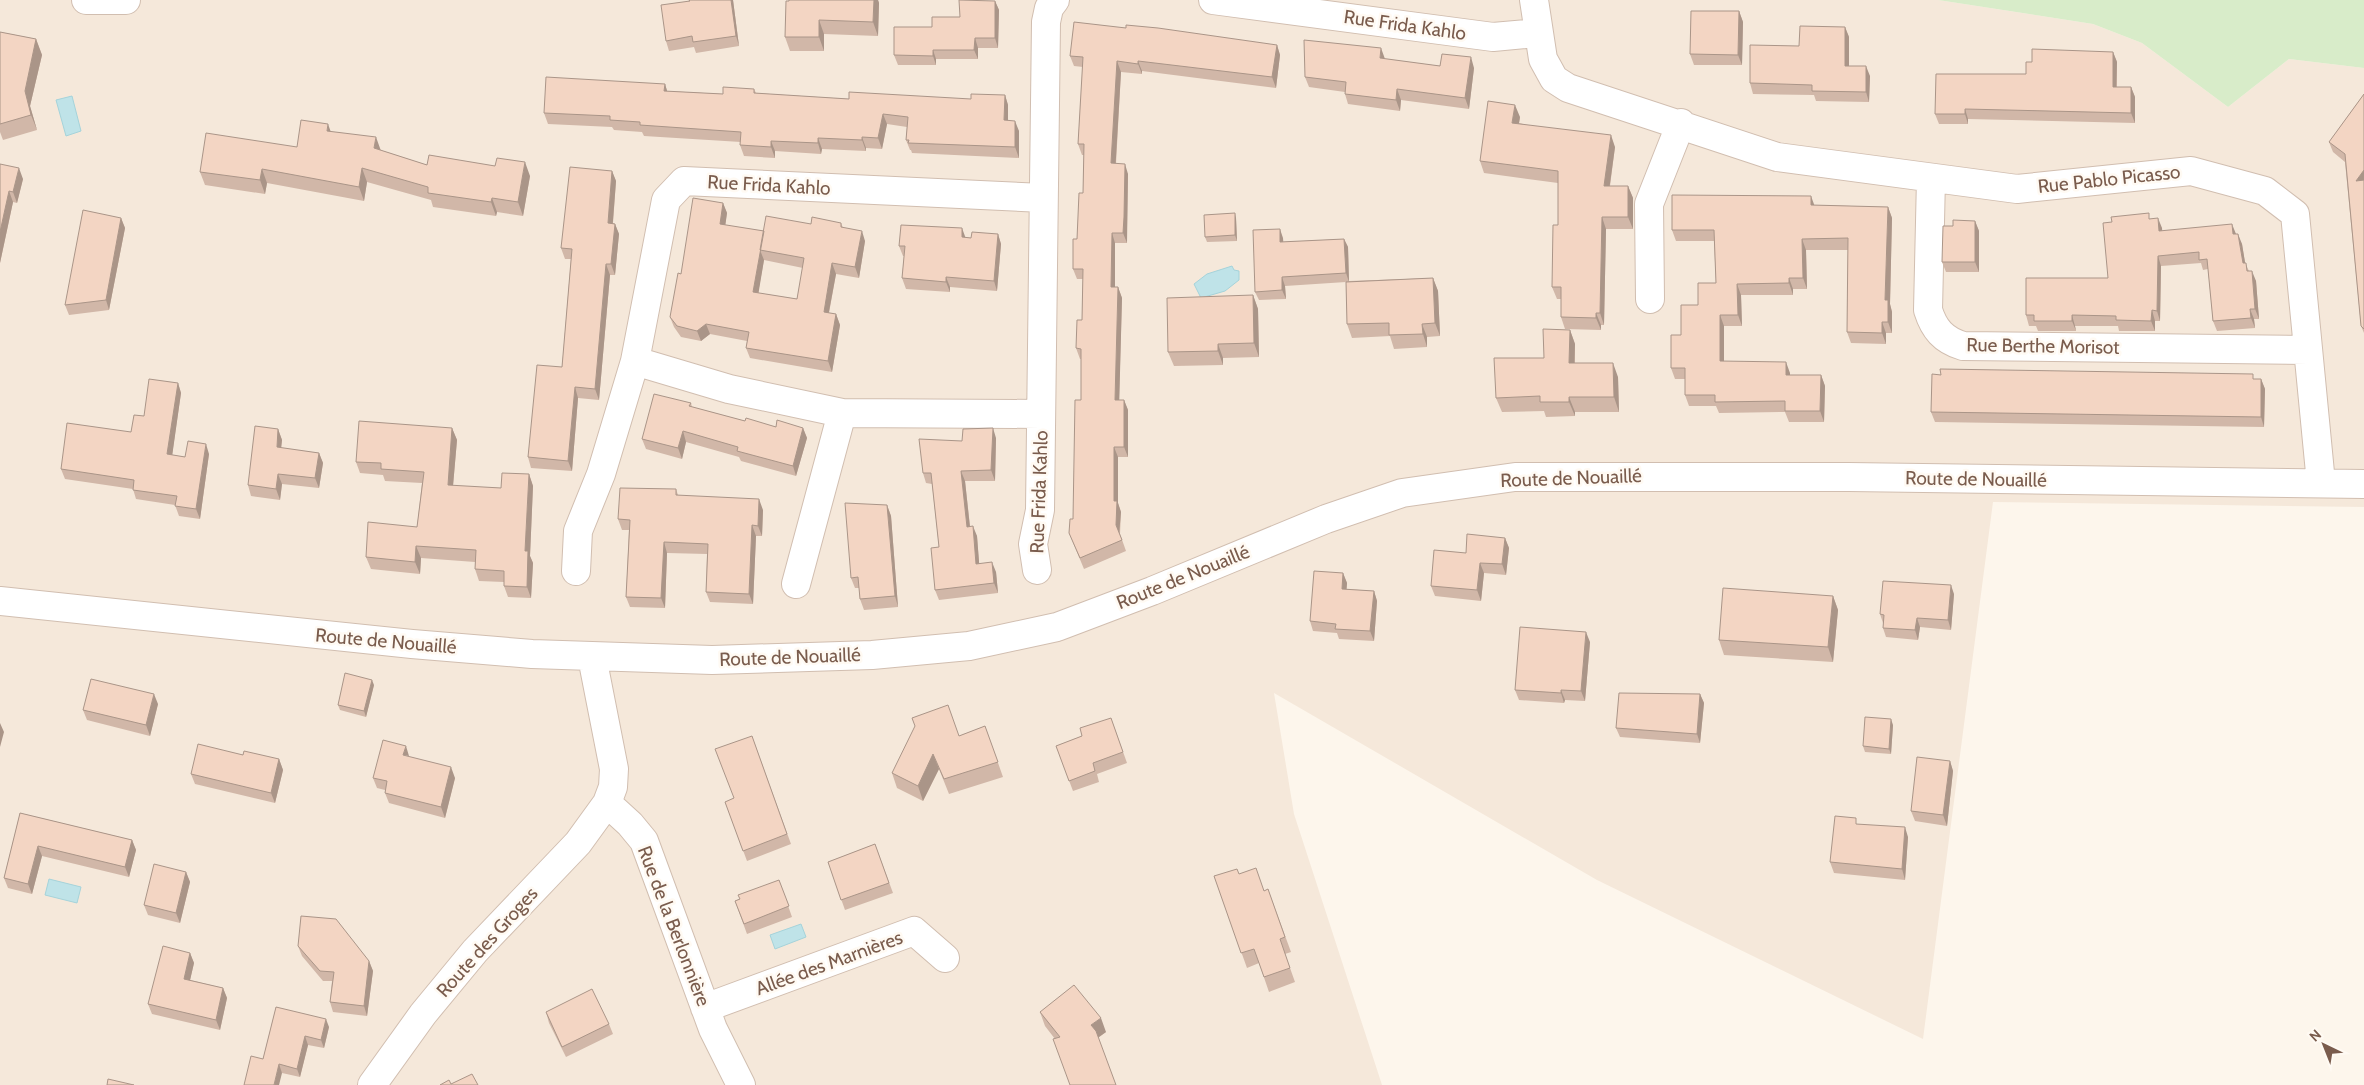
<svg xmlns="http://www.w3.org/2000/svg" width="2364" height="1085" font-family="Cabin,sans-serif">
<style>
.residential{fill:#f5e8da}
.green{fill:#d8ecc9}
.water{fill:#bfe3e8;stroke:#a5d3da}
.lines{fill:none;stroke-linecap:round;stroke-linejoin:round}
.minor-casing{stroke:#d1beb0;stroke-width:30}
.minor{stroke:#fff;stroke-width:28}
.wall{fill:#d1b7a8;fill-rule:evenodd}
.shaded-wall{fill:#aa9588}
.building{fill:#f3d5c3;stroke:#aa9588}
.labels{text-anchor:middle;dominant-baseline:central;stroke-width:5;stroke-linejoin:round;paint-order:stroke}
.street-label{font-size:19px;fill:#7a5c4d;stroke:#fffaf3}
</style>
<rect width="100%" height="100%" fill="#fdf6ec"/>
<path class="residential" d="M0,0H1938L2093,24L2142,43L2228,107L2289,59L2364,68V507L1993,502L1923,1039L1597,880L1274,693L1294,814L1382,1085H0Z"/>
<path class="green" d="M1938,0H2364V68L2289,59L2228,107L2142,43L2093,24Z"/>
<path class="water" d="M72,96L81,131L66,136L56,100Z
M1232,266L1234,270L1239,271V280L1225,291L1201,298L1194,284L1207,274Z
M49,879L81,887L77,903L45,895Z
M801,924L806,937L775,949L770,935Z"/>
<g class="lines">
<defs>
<path id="minor" d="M86,0H126
M1213,0L1493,37L1537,33
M1534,0L1543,59L1554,79L1568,88L1777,157L2017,189L2191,171L2265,191L2295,214L2321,483
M1931,178L1928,310C1934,329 1943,340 1963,346L2308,350
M1650,299L1649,204L1681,123
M635,361L729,389L842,413L1041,414
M1037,570L1033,544L1040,510L1046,22L1049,8L1055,0
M576,571L578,531L601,474L635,361L666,200L684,181L1043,198
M796,584L842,413
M0,601L412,644L532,654L712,660L872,655L969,646L1057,627L1152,591L1326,519L1402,493L1515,477H1849L2364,484
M592,657L614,769L613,787L607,803L630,824L644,841L713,1029L741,1085
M705,1008L914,931L945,958
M372,1085L423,1014L475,951L578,843L607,803"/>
</defs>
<use href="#minor" class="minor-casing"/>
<use href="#minor" class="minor"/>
</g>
<path class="wall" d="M689,0H733L739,46L696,53L694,47L669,51L666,41Z
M789,0H878L879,3L878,36L824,34V51H790L785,37Z
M995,1L999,10L998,48H978V59H936V65H898L894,55L932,27L960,17Z
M1739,11L1743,22L1742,65H1694L1690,54Z
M1845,27L1849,37V66L1870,76L1869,102L1816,101L1814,95L1753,94L1750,83L1799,46Z
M0,32L36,39L42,55L30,106L37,130L3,140L0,132Z
M1277,45L1280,55L1276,88L1142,71V74L1121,72L1116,164L1128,174L1127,228V243H1115V287H1118L1122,298L1119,400H1124L1128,410V457H1118V503L1121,512L1120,534L1126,551L1084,569L1069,533L1073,519L1081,400V359H1080L1076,348L1082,320L1083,279H1077L1073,269L1083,193L1084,155H1082L1078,144L1083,67L1074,66L1070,56Z
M2113,52L2117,62V87H2131L2135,97V123L1968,119V124H1939L1935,114L2026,74L2032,62Z
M1385,59L1440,66L1474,68L1469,109L1401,100L1400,111L1348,104L1345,94V92L1309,87L1305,77Z
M665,84L667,91L723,94L754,89L756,93L849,99H971L1005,95L1008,105V120L1019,131V158L912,153L911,150H910L906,140L907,127L887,124L882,149L866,148V151L822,149L821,154L775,151V158L744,156L740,145L741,142L644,136L642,132L614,130L612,127L548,124L544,113Z
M2364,94V333L2361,326L2345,162L2333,152L2329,142Z
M1520,117L1519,123L1615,147L1610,186H1628L1633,198V229H1606L1604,325H1601V330L1565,329L1561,317V299H1557L1552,287L1558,225V183L1484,173L1480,161Z
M330,131L380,150L427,165L530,176L523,216L497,212L496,216L433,207L431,200L367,182L364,201L267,183L265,194L205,185L200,172L297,147Z
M0,164L23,179L17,203L13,202L0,263Z
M612,171L616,181L613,223L615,224L619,234L615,275H610L599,400L578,398L572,471L531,468L528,457L562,367L571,259H565L561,248Z
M723,203L727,213L725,225L764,231L811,224L841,223L843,228L865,241L859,278L836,274L829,313L836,314L840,325L832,372L750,358L746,348L747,341L710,334L701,341L681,337L674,327L670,317L681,274ZM764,260L803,268L797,299L758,293Z
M1815,205L1888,207L1892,218L1890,304L1892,312V333H1886V344L1851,343L1847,332L1848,250H1806L1807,289H1793V295H1741L1742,326H1724V362L1790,373V375H1821L1825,386L1824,422H1789L1785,412L1719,413L1716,406H1689L1685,395V379H1675L1671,368L1681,335L1698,305L1716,283L1714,241H1676L1672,230Z
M121,218L125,228L109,310L69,315L65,305Z
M1236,218L1237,241L1207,242L1205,237Z
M2151,219L2162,228V231L2236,234L2242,244L2245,263L2249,271L2256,281L2259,319H2254L2255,328L2217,331L2213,321L2208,269L2203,270L2201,263L2161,266L2160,321H2155V331H2119L2118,326H2075L2076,331H2038L2036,326H2029L2026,315L2108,278Z
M1975,221L1979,231V272H1946L1942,262L1953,226Z
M998,234L1001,244L997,291L950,287V292L906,289L902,278L904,256H903L899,246L966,237L971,238Z
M1283,238V242L1344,239L1348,247L1349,281L1433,278L1438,291L1440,336L1427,337V347L1394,349L1390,336L1352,338L1347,324L1346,282L1285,286L1286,299L1259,300L1255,292Z
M1253,295L1258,309L1259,357L1223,358V365L1174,366L1168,352Z
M1570,330L1575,344V363L1618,377L1619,412H1575V416L1546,417L1544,411L1502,412L1496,398L1544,358Z
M2255,379H2261L2265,389L2264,427L1935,422L1931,412Z
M178,383L181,393L172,455L185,457L209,454L200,519L179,516L175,505L136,499L133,489L65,479L61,469L131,432L144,416Z
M691,403L692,407L745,421L776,427L803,428L807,438L796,476L741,461L739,457L686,442L682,459L646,449L642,439Z
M452,428L457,440L453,486L501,488L529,474L533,486L530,556L533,563L531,598L508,597L504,586V582L479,581L475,569V562L421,558L420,574L371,569L366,557L417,527L422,483L385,481L383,475L360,473L356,462Z
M278,429L282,440L281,448L319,453L323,463L319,488L282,484L280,500L251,496L248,485Z
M996,438L995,481H965L970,526L977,536L979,563L996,572L998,593L939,600L935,590L939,547L932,484L926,483L923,473L962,441Z
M676,489L678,495L763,510L762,536H756L753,604L710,602L706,592L707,554L667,553L665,608L630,607L626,597L629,530H622L618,519Z
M887,505L891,516L898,607L864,610L860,599L859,588H855L851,578Z
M1505,538L1509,548L1506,575L1484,573L1481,601L1435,596L1431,586Z
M1343,573L1347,583L1346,589L1374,591L1377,601L1374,641L1339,639L1337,633L1313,631L1310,621Z
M1954,594L1951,630L1920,627L1918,640L1886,637L1883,628V623L1880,614Z
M1833,596L1838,610L1833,662L1724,655L1719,640Z
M1590,642L1585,701L1565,700L1564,703L1519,700L1515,690Z
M374,685L366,717L340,710L338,705Z
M1700,694L1704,703L1700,743L1620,737L1616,728Z
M158,704L150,736L87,720L83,710Z
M1111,718L1127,763L1097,774L1099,782L1073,791L1056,746L1082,736Z
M1893,725L1891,754L1865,752L1863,746Z
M985,726L1003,777L949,794L939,769L923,801L897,788L892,773L959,736Z
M752,736L791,844L747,861L725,802L734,798Z
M243,755L279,759L283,770L275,803L195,784L191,774Z
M409,757L455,778L445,818L389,803L385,793V790L377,788L373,778Z
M1950,761L1953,771L1947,826L1915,821L1911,811Z
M20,813L132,840L136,850L129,877L42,856L32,894L8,888L4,878Z
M1858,824L1908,837L1905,880L1834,873L1830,862Z
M875,844L893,893L845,910L828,862Z
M186,872L190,882L180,923L148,915L144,905Z
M1239,874L1264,891L1268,889L1291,952L1285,954L1295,982L1269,992L1259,963L1247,968L1214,876Z
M779,880L792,917L747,934L735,901Z
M298,946L369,961L373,971L367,1016L333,1012L330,1002L332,981H323L302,956Z
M190,953L194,963L190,980L223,988L227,998L220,1030L152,1014L148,1004Z
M276,1007L329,1027L324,1048L308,1045L300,1077L282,1073L263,1059Z
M546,1012L609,1024L613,1034L566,1057L549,1023Z
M1040,1012L1106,1032L1098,1038L1055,1039L1045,1026Z"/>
<path class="shaded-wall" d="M731,0H733L739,46L736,36Z
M874,0H878L879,3L878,36L873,22Z
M995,1L999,10L998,48L995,38Z
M1739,11L1743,22L1742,65L1738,55Z
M819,20L824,34V51L819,37Z
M1845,27L1849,37V76L1845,66Z
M975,38L978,48V59L974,50Z
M36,39L42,55L30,106L37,130L31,115L25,91Z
M1277,45L1280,55L1276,88L1272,77Z
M1381,48L1385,59L1380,58Z
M933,50L936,59V65L933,56Z
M2113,52L2117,62L2116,97L2113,87Z
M1471,57L1474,68L1469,109L1465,98Z
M1117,61L1121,72L1115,174L1111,163Z
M1138,61L1142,71V74L1138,64Z
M1866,66L1870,76L1869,102L1866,92Z
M665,84L668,94L664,91Z
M2131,87L2135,97V123L2131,113Z
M1397,89L1401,100L1400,111L1396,100Z
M1005,95L1008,105V131L1004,120Z
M1515,105L1520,117L1517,135L1512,123Z
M1965,109L1968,119V124L1965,114Z
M883,114L887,124L882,149L878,138Z
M1015,121L1019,131V158L1015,147Z
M328,124L333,138L327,131Z
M1611,135L1615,147L1608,198L1604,186Z
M376,137L381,151L374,148Z
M862,137L866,148V151L862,140Z
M818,138L822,149L821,154L818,143Z
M771,141L775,151V158L771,147Z
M525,162L530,176L523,216L518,202Z
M1125,164L1128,174L1127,243L1123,233Z
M19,168L23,179L17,203L13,192Z
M362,168L367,182L364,201L359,187Z
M262,169L267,183L265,194L260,180Z
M2364,170V185L2356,181Z
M612,171L616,181L612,233L608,223Z
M1628,186L1633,198V229L1628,217Z
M9,191L13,202L0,263V232Z
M1811,196L1815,207L1811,205Z
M492,198L497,212L496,216L491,202Z
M723,203L727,213L724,235L720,224Z
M1888,207L1892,218L1890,304L1892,312V333L1888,322L1885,300Z
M1235,213L1236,218L1237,241L1235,235Z
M1602,217L1606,229L1604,325L1600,313Z
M121,218L125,228L109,310L106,300Z
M2158,218L2162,228L2163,241L2159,231Z
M1975,221L1979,231V272L1975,262Z
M615,224L619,234L615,275L611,264Z
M2232,224L2236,234H2233Z
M962,228L966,239L962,237Z
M1280,229L1283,238L1284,251L1280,242Z
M764,231L760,250L764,260L757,302L753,292Z
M862,231L865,241L859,278L855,267Z
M1112,233L1115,243V298L1111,287Z
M998,234L1001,244L997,291L994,281Z
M2238,234L2242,244L2247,274L2243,263Z
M1344,239L1348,247L1349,282L1346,273Z
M1802,239L1806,250L1807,289L1803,278Z
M2158,256L2161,266L2160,321L2157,311Z
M832,263L836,274L827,322L824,312Z
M606,264L610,275L599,400L595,389Z
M2252,271L2256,281L2259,319L2255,309Z
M946,277L950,287V292L946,282Z
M1282,277L1285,286L1286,299L1282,290Z
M1433,278L1438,291L1440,336L1435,323Z
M1789,278L1793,289V295L1789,283Z
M1737,284L1741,295L1742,326L1738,315Z
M1118,287L1122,298L1119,410L1115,400Z
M1253,295L1258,309L1259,357L1254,343Z
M2250,309L2254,319L2255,328L2251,318Z
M2152,310L2155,321V331L2151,321Z
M1596,313L1601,325V330L1596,318Z
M836,314L840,325L832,372L828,361Z
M1720,315L1724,326V373L1720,361Z
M2072,315L2075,326L2076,331L2072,321Z
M1882,322L1886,333V344L1882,333Z
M706,324L710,334L701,341L697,331Z
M1422,324L1427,337V347L1423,334Z
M1570,330L1575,344L1574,377L1569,363Z
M1218,344L1223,358V365L1218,351Z
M1786,362L1790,373V386L1786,375Z
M1613,363L1618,377L1619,412L1614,397Z
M1821,375L1825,386L1824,422L1820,411Z
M2261,379L2265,389L2264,427L2261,417Z
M178,383L181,393L171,464L167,454Z
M575,387L578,398L572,471L568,461Z
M1569,397L1575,412V416L1569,402Z
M1124,400L1128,410V457L1124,447Z
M452,428L457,440L452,497L448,485Z
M803,428L807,438L796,476L793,466Z
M993,428L996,438L995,481L991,470Z
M278,429L282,440L280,458L277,447Z
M683,431L686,442L682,459L678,448Z
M206,444L209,454L200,519L196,509Z
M1114,447L1118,457V503L1121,512L1119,535L1116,525L1114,501Z
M319,453L323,463L319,488L315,478Z
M961,471L965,481L971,537L967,527Z
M278,474L282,484L280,500L276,489Z
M529,474L533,486L530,556L533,563L531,598L527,587L525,551Z
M759,499L763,510L762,536L758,526Z
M887,505L891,516L898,607L895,596Z
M752,525L756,536L753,604L749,594Z
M973,526L977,536L980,574L976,564Z
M1505,538L1509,548L1506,575L1502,564Z
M664,542L667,553L665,608L661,598Z
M416,546L421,558L420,574L415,562Z
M992,562L996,572L998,593L994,583Z
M1480,563L1484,573L1481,601L1477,590Z
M1343,573L1347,583L1346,599L1342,589Z
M1951,585L1954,594L1951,630L1948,620Z
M1374,591L1377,601L1374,641L1370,631Z
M1833,596L1838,610L1833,662L1828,647Z
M1917,618L1920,627L1918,640L1915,630Z
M1586,632L1590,642L1585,701L1581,691Z
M372,680L374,685L366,717L364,711Z
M1561,690L1565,700L1564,703L1561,693Z
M154,694L158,704L150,736L146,725Z
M1700,694L1704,703L1700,743L1697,734Z
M1891,719L1893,725L1891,754L1889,749Z
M0,723L4,732L0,747Z
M406,746L409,756L403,755Z
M933,754L939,769L923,801L918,786Z
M279,759L283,770L275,803L271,793Z
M1950,761L1953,771L1947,826L1943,815Z
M451,767L455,778L445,818L441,807Z
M1905,827L1908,837L1905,880L1902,869Z
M132,840L136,850L129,877L125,867Z
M38,846L42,856L32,894L28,884Z
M186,872L190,882L180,923L176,913Z
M190,953L194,963L188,989L184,979Z
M369,961L373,971L367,1016L364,1006Z
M223,988L227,998L220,1030L216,1020Z
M1101,1018L1106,1032L1096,1039L1091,1025Z
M326,1019L329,1027L324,1048L321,1040Z
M305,1036L308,1045L300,1077L297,1069Z
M279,1064L282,1073L279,1085H274Z"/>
<path class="building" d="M689,0H731L736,36L693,42L692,36L666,41L661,5L690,1Z
M789,0H874L873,22L819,20V37H785L786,1H789Z
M959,0L995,1V38H975L974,50H933V56L894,55V27H932V17H960Z
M1691,11H1739L1738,55L1690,54Z
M1074,22L1126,28V25L1158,28L1277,45L1272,77L1138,61V64L1117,61L1111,163L1125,164L1124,217L1123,233H1112L1111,287H1118L1115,400H1124V447H1114V501H1117L1116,525L1122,540L1080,558L1069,533L1070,519H1073L1075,400H1081V349L1076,348L1077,320H1082L1083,269H1073V239H1077L1079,193H1083L1084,144H1078L1083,57L1070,56Z
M1800,26L1845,27V66H1866V92L1812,91V85L1750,83V45L1799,46Z
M0,32L36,39L25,91L31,115L0,124Z
M1304,40L1381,48L1380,58L1440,66L1442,54L1471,57L1465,98L1397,89L1396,100L1345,94L1346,82L1305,77Z
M2032,49L2113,52V87H2131V113L1965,109V114H1935L1936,74H2026V62H2032Z
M546,77L665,84L664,91L723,94V87L754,89V93L849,99V92L971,99V94L1005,95L1004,120L1015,121V147L908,143L909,140H906L908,117L883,114L878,138L862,137V140L818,138V143L771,141V147L740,145L741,132L640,125V122L610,120V116L544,113Z
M2364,94V170L2356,181L2364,180V329L2361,326L2345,154L2329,142Z
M1488,101L1515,105L1512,123L1611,135L1604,186H1628V217H1602L1600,313H1596V318L1561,317V287H1552L1553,225H1558V171L1480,161Z
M301,120L328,124L327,131L376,137L374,148L427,165L429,155L495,166L497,158L525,162L518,202L492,198L491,202L428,193V187L362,168L359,187L262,169L260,180L200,172L206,133L297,147Z
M0,164L19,168L13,192L9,191L0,232Z
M570,167L612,171L608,223L615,224L611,264H606L595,389L575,387L568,461L528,457L537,365L562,367L572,249L561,248Z
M1672,195L1811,196V205L1888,207L1885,300H1888V322H1882V333L1847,332L1848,238L1802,239L1803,278H1789V283L1737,284L1738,315H1720V361L1786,362V375H1821L1820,411H1785V401L1715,402V395H1685V368H1671V335H1681V305H1698V283H1716L1714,230H1672Z
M693,198L723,203L720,224L764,231L753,292L797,299L804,258L760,250L766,216L811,224L812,217L841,223V227L862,231L855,267L832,263L824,312L836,314L828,361L746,348L749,332L706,324L697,331L677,326L670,317L678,273L681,274Z
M83,210L121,218L106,300L65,305Z
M1235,213V235L1205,237L1204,215Z
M2149,213V219L2158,218L2159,231L2232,224L2233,234H2238L2243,263H2246L2247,271H2252L2255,309H2250L2251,318L2213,321L2207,259L2199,260V252L2158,256L2157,311L2152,310L2151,321L2116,320V316L2072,315V321H2034V315H2026V278H2108L2103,223L2112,222L2111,217Z
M1953,220L1975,221V262H1942L1943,226H1953Z
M901,225L962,228V237L971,238L972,232L998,234L994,281L946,277V282L902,278L905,246H899Z
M1280,229V242L1344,239L1346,273L1282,277V290L1255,292L1253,230Z
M1433,278L1435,323L1422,324L1423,334L1389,335V323L1347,324L1346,282Z
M1253,295L1254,343L1218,344V351L1168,352L1167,298Z
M1543,329L1570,330L1569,363H1613L1614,397H1569V402H1540V396L1496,398L1494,358H1544Z
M1940,369L2253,374V379H2261V417L1931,412L1932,374L1941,375Z
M149,379L178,383L167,454L185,457L188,441L206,444L196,509L175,506L177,496L133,490L134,480L61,469L67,423L131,432L134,415L144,416Z
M654,394L691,403L689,406L745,421L746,418L776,427L777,420L803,428L793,466L737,451L738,447L683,431L678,448L642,439Z
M359,421L452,428L448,485L501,488L502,473L529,474L525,551H528L527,587L504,586V571L475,569L476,550L416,546L415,562L366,557L368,522L417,527L424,472L381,469V463L356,462Z
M255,426L278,429L277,447L319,453L315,478L278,474L276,489L248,485Z
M993,428L991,470L961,471L967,527L973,526L976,564L992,562L994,583L935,590L931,548L939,547L931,473H923L919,439L962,441L963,429Z
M620,488L676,489V495L759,499L758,526L752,525L749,594L706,592L708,544L664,542L661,598L626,597L630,520L618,519Z
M845,503L887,505L895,596L860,599L858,577L851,578Z
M1467,534L1505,538L1502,564L1480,563L1477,590L1431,586L1434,550L1466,553Z
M1314,571L1343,573L1342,589L1374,591L1370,631L1335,629L1336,624L1310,621Z
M1883,581L1951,585L1948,620L1917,618L1915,630L1883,628L1884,615L1880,614Z
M1723,588L1833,596L1828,647L1719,640Z
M1520,627L1586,632L1581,691L1561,690V693L1515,690Z
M345,673L372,680L364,711L338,705Z
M91,679L154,694L146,725L83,710Z
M1619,693L1700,694L1697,734L1616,728Z
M948,705L959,736L985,726L998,762L944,779L933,754L918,786L892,773L915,726L912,718Z
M1865,717L1891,719L1889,749L1863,746Z
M1111,718L1123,752L1093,763L1095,771L1069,781L1056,746L1082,736L1080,728Z
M752,736L787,834L743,851L725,802L734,798L715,749Z
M383,740L406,746L403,755L451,767L441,807L385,793L387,781L373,778Z
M198,744L243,755L244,751L279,759L271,793L191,774Z
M1917,757L1950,761L1943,815L1911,811Z
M20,813L132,840L125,867L38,846L28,884L4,878Z
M1835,816L1856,818V824L1905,827L1902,869L1830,862Z
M875,844L889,883L841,900L828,862Z
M154,864L186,872L176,913L144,905Z
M1256,868L1264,891L1268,889L1285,937L1280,939L1290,968L1264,977L1254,949L1241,953L1214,876L1237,869L1239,874Z
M779,880L789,906L744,924L735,901L740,899L738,895Z
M301,916L336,919L369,961L364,1006L330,1002L334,972L320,971L298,946Z
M163,946L190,953L184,979L223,988L216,1020L148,1004Z
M1074,985L1101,1018L1091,1025L1096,1031L1116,1085H1070L1053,1039L1060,1037L1040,1012Z
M592,989L609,1024L562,1047L546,1012Z
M276,1007L326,1019L321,1040L305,1036L297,1069L279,1064L274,1085H244L251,1056L263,1059Z
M472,1074L478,1085H440L449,1080L451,1084Z
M108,1079L134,1085H107Z"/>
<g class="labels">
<g class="street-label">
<text transform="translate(1405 25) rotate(8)">Rue Frida Kahlo</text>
<text transform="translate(2109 179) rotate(-6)">Rue Pablo Picasso</text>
<text transform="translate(769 185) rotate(3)">Rue Frida Kahlo</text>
<text transform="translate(2043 346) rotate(1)">Rue Berthe Morisot</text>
<text transform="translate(1571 478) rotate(-2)">Route de Nouaillé</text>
<text transform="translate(1976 479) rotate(1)">Route de Nouaillé</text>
<text transform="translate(1039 492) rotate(-88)">Rue Frida Kahlo</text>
<text transform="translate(1183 577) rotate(-22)">Route de Nouaillé</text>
<text transform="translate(386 641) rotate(5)">Route de Nouaillé</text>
<text transform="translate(790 657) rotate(-2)">Route de Nouaillé</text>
<text transform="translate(674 926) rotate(69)">Rue de la Berlonnière</text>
<text transform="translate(487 942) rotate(-48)">Route des Groges</text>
<text transform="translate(829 963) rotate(-20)">Allée des Marnières</text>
</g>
</g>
<g transform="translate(2324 1045) rotate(317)" stroke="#fffaf3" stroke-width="4" paint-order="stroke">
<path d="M0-4L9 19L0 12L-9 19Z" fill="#7a5c4d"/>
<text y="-8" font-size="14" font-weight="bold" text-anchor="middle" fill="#7a5c4d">N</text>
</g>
</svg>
